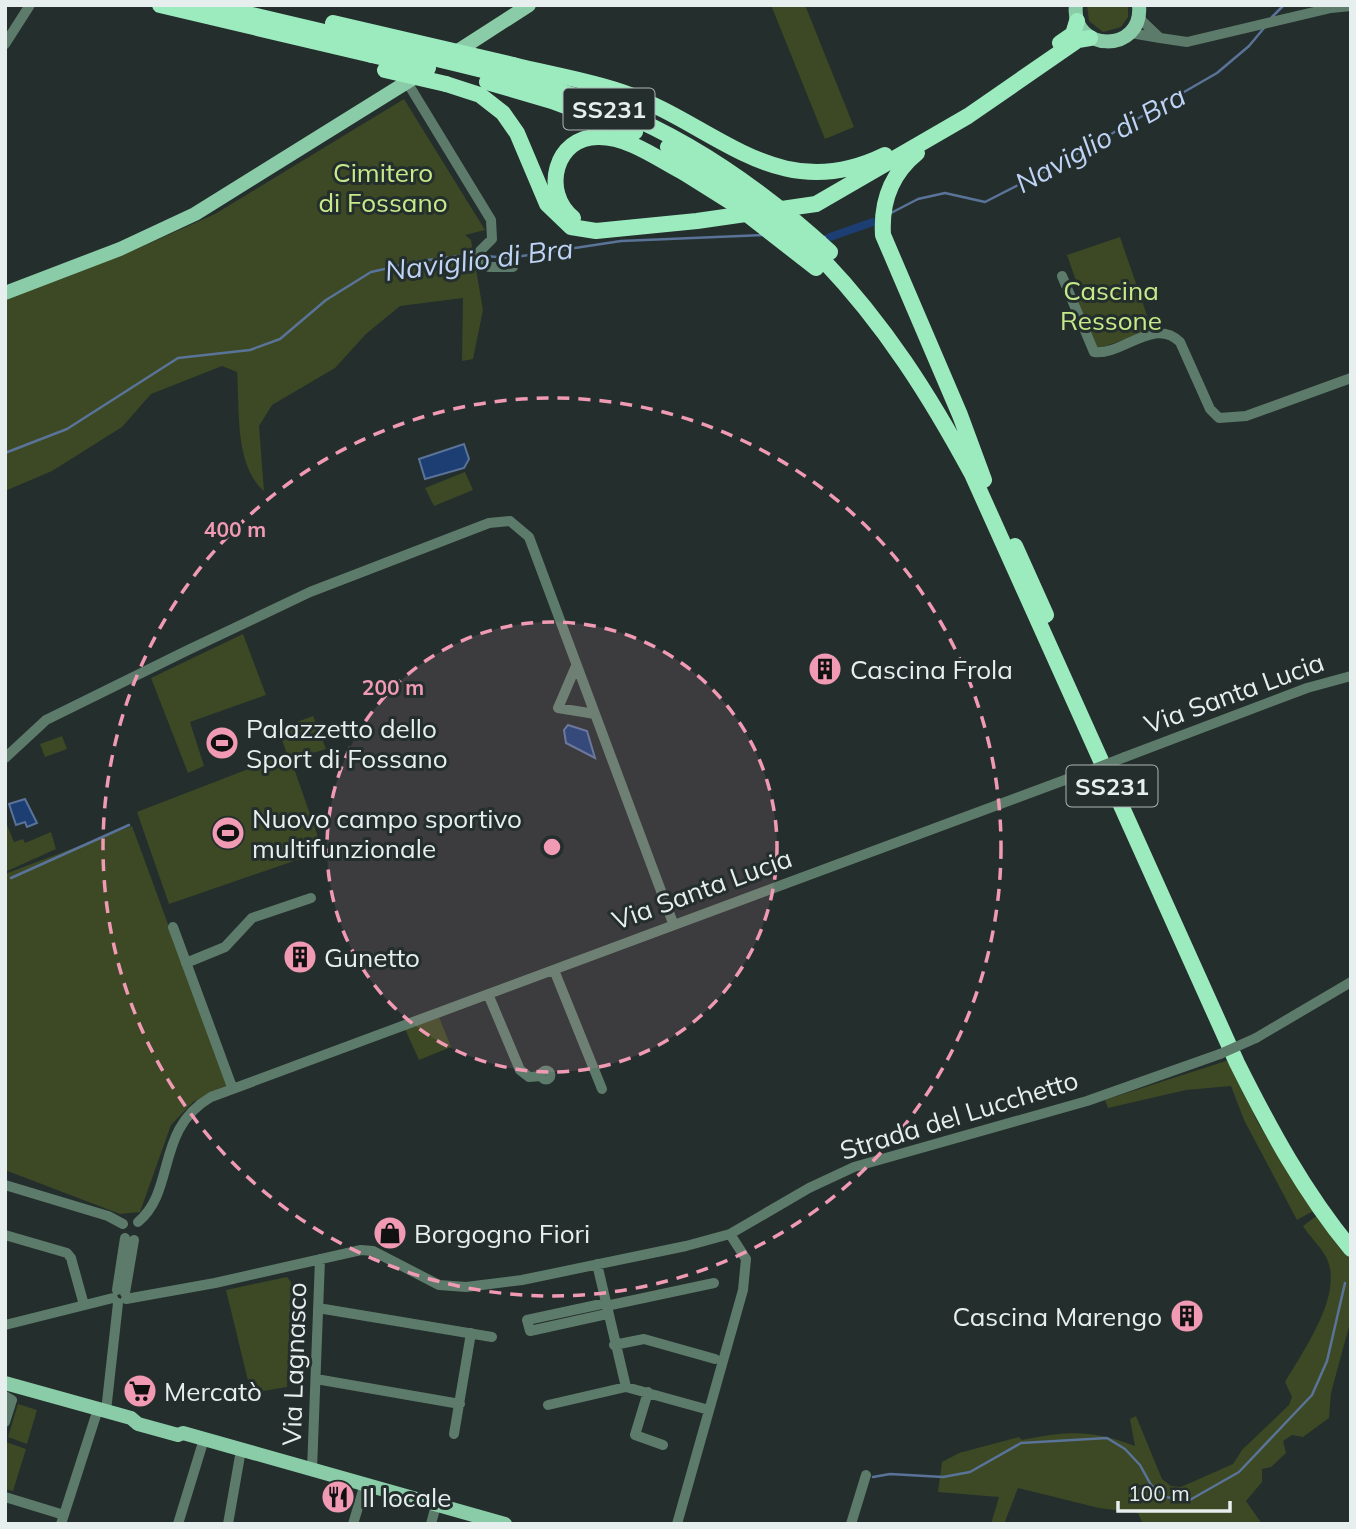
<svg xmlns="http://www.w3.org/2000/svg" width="1356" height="1529" font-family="Mulish,sans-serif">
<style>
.green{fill:#3c4924}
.water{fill:#1d3e73;stroke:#5a7398;stroke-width:2}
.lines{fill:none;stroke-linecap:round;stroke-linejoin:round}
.stream{stroke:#5a7398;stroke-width:2.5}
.canal{stroke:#1d3e73;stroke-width:8}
.minor{stroke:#5d7b6a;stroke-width:10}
.major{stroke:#8acca7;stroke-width:14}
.highway{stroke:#9cebbf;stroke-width:16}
.minor-bridge{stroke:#5d7b6a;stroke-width:10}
.highway-bridge{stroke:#9cebbf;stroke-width:16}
.ring{fill:none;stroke:#f19ab4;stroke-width:3.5;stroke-dasharray:12 9}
.labels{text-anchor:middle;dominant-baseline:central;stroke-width:6;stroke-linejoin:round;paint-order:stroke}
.shield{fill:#242e2d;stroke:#acb4b4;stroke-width:2}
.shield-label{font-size:24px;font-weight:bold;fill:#e7eeee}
.park-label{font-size:26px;fill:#c6ea89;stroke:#242e2d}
.poi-label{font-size:26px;fill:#e7eeee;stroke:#242e2d;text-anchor:start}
.street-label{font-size:26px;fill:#e7eeee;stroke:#242e2d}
.water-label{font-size:28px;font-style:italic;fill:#bed3f5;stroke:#242e2d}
.centre{fill:#f19ab4;stroke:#242e2d;stroke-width:3.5}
.ring-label{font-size:21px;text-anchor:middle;font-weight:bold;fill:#f19ab4;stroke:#242e2d;stroke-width:6;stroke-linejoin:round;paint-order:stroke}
</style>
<rect width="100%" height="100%" fill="#242e2d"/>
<path class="green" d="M771,5H805L854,127L825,139Z
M1087,5H1128V17L1121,27L1103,32L1089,21Z
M404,99L485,230L465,235L471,240L483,310L473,359L462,361L463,298L400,306L366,334L335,368L272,405L259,426L264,491C234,465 240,409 237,372L222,366L151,394L122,427L52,471L5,491V298L132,251L215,214Z
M1120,237L1152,330L1094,350L1077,301L1081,295L1067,255Z
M465,472L473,490L434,506L425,488Z
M243,634L266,695L190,722L204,766L188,773L151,678Z
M313,716L326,749L291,760L323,851L169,904L137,812L287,754L278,729Z
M62,736L67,749L45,757L40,744Z
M5,820L14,842L23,839L25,843L51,832L56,849L5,872Z
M132,826L227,1085L193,1102L171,1125L140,1212L120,1214L5,1170V874Z
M439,1017L451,1047L419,1060L405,1029Z
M1229,1060L1258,1123L1315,1210L1297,1220L1244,1120L1231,1086L1186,1090L1108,1108L1105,1100Z
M1319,1214L1351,1255V1319L1331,1393L1329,1418L1303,1437L1292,1435L1283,1441L1286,1453L1271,1467L1262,1469V1482L1246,1501L1262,1524H1143L1138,1513L1099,1508L1018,1488L1004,1524H991L999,1497L938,1492L942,1462L959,1453L1019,1437L1022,1440C1066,1431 1092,1429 1135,1446L1130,1419L1136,1416L1162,1479L1171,1486L1181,1487L1233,1464L1242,1450L1289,1405L1292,1397L1285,1382C1303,1351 1345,1293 1326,1257C1320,1246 1310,1237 1303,1226Z
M287,1277L291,1282L287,1387L251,1393L226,1290Z
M18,1404L37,1410L27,1444L8,1437Z
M6,1442L26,1449L13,1491L5,1489Z"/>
<path class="water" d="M464,444L469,459L464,468L425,479L419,459Z
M568,725L587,731L595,758L566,743L564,730Z
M25,799L37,823L27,827L25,822L16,825L9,804Z"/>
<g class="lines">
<path class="stream" d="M1272,17L1284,5
M891,213L918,199L945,193L985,202L1059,164L1217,73L1249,46L1264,28
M823,237H830
M485,256L509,258L621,241L764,235
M5,453L67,429L178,358L250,350L280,339L326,300L371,272L420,261L475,254
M11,878L129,825
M873,1477L890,1474L943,1477L970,1472L1021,1443L1107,1438L1125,1449L1140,1465L1151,1485L1166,1497L1188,1501L1239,1472L1312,1395L1327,1361L1345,1283"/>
<path class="canal" d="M830,237L873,222"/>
<path class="minor" d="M1131,33L1160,38L1139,18
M1160,38L1187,42L1331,8L1351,6
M5,44L30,5
M407,82L491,220L492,239L480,251V263L489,267H513
M1062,276L1094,352C1122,356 1154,316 1180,342L1210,409L1219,418L1246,416L1351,378
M576,666L558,708L595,714
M1125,757L1307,688L1351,676
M5,758L46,720L186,651L310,592L489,523L510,521L529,537L673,923
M173,927L232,1087
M186,963L225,947L252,918L311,898
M554,970L602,1089
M488,994L520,1070L529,1077L541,1076
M1256,1038L1351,982
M541.5 1075a4.5 4.5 0 1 1 9 0a4.5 4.5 0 1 1-9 0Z
M5,1185L108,1216L123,1224
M138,1222C176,1191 155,1129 211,1097L1089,771
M5,1235L67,1253L71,1258L84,1305
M117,1290L125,1238
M125,1293L134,1240
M126,1299L215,1283L361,1250L373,1251L439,1285L466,1287L522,1280L686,1246L730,1234L809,1188L854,1167L1087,1101L1220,1054
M606,1303L527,1320L530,1331L607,1314
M606,1306L714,1283
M318,1308L492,1337
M5,1325L113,1298
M614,1345L644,1339L715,1359
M316,1379L460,1404
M626,1387L709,1410
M648,1392L635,1435L663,1445
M5,1396L12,1400L5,1422
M548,1405L626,1387L597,1264
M106,1411L118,1303
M454,1434L471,1333
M312,1470L320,1259
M5,1497L64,1515
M61,1524L98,1409
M178,1524L204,1439
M228,1524L241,1450
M353,1524L365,1484
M431,1524L436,1505
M677,1524L743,1290L746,1259L730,1234
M851,1524L866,1475"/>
<path class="major" d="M1076,5C1070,53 1144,54 1139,5
M450,56L529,5
M5,293L120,249L195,214L420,74
M5,1383L131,1418L138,1424L178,1435L183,1433L505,1524"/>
<path class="highway" d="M160,5L372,55
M209,5L354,39
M1060,43L1073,34L1077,21
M513,65C549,74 587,80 622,92C716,124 777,208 885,155
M446,84L480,95L503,113L517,133L547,204L571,227L596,231L697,221L816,204L968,116L1078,40L1090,38
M917,153C891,174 881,202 883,235L960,415L984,480
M573,218C541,192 555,136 599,137C629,137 658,159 683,172
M823,260C885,325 930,396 972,474L1237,1063C1270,1129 1304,1192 1351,1249
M1015,546L1046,615"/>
<path class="minor-bridge" d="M1089,771L1125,757
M1220,1054L1256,1038"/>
<path class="highway-bridge" d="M333,23L513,65
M354,39C442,61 532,78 617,111C696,143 768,195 830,252
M372,55L428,68
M385,70L446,84
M487,82L552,101L635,132
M668,147C724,180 774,217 823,260
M683,172L734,204L816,268"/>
</g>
<circle cx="552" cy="847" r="225" fill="#f19ab4" fill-opacity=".12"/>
<g class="ring">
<circle cx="552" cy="847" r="225"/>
<circle cx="552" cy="847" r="449"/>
</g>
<defs>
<symbol id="building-disc" viewBox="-11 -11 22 22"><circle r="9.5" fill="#f19ab4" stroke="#242e2d"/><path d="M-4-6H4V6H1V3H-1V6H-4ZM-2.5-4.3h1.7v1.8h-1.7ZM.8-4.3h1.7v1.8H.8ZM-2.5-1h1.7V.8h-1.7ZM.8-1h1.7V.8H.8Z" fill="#111"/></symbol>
<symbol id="stadium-disc" viewBox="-11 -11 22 22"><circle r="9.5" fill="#f19ab4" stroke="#242e2d"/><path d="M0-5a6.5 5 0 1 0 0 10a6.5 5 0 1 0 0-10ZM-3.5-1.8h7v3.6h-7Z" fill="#111"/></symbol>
<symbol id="shop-disc" viewBox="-11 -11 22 22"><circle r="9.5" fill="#f19ab4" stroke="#242e2d"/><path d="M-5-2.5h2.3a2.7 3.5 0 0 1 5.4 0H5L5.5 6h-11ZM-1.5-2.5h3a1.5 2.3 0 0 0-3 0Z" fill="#111"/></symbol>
<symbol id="supermarket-disc" viewBox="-11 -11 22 22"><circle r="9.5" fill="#f19ab4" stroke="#242e2d"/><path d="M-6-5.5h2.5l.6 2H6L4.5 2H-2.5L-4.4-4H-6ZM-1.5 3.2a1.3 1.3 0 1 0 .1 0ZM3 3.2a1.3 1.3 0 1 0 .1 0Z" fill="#111"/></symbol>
<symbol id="restaurant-disc" viewBox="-11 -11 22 22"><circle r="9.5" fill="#f19ab4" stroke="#242e2d"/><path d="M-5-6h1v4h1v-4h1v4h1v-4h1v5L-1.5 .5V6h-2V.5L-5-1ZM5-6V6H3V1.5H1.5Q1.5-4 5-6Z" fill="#111"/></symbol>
</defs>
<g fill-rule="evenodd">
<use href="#building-disc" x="806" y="650" width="38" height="38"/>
<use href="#stadium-disc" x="203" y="724" width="38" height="38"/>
<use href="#stadium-disc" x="209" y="814" width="38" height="38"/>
<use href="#building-disc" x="281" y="938" width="38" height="38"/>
<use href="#shop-disc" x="371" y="1214" width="38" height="38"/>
<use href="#building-disc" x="1168" y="1297" width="38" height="38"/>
<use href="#supermarket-disc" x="121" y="1372" width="38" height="38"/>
<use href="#restaurant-disc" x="319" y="1478" width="38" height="38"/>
</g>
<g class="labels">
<g class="shield">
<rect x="563.5" y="88.5" width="91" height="41" rx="5"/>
<rect x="1066.5" y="765.5" width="91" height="41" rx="5"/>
</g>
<g class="shield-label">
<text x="609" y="109">SS231</text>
<text x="1112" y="786">SS231</text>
</g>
<g class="park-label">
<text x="383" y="172">Cimitero<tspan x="383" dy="30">di Fossano</tspan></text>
<text x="1111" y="290">Cascina<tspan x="1111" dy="30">Ressone</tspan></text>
</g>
<g class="poi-label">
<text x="850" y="669">Cascina Frola</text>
<text x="246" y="728">Palazzetto dello<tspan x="246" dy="30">Sport di Fossano</tspan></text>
<text x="252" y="818">Nuovo campo sportivo<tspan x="252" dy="30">multifunzionale</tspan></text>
<text x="324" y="957">Gunetto</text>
<text x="414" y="1233">Borgogno Fiori</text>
<text x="1162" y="1316" text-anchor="end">Cascina Marengo</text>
<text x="164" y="1391">Mercatò</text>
<text x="362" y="1497">Il locale</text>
</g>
<g class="street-label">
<text transform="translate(1234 693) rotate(-20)">Via Santa Lucia</text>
<text transform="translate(702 889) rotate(-20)">Via Santa Lucia</text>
<text transform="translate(959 1115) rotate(-17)">Strada del Lucchetto</text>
<text transform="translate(294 1364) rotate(-88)">Via Lagnasco</text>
</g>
<g class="water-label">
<text transform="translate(1100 139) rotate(-29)">Naviglio di Bra</text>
<text transform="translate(479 259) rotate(-7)">Naviglio di Bra</text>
</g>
</g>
<circle cx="552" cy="847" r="10" class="centre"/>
<g class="ring-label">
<text x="235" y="537">400 m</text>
<text x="393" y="695">200 m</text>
</g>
<rect width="1356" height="1529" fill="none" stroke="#e7eeee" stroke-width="14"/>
<path d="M1118 1501v10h112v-10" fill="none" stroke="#e7eeee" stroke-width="3.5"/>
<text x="1128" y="1501" font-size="21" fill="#e7eeee" stroke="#242e2d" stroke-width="5" paint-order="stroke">100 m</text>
</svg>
